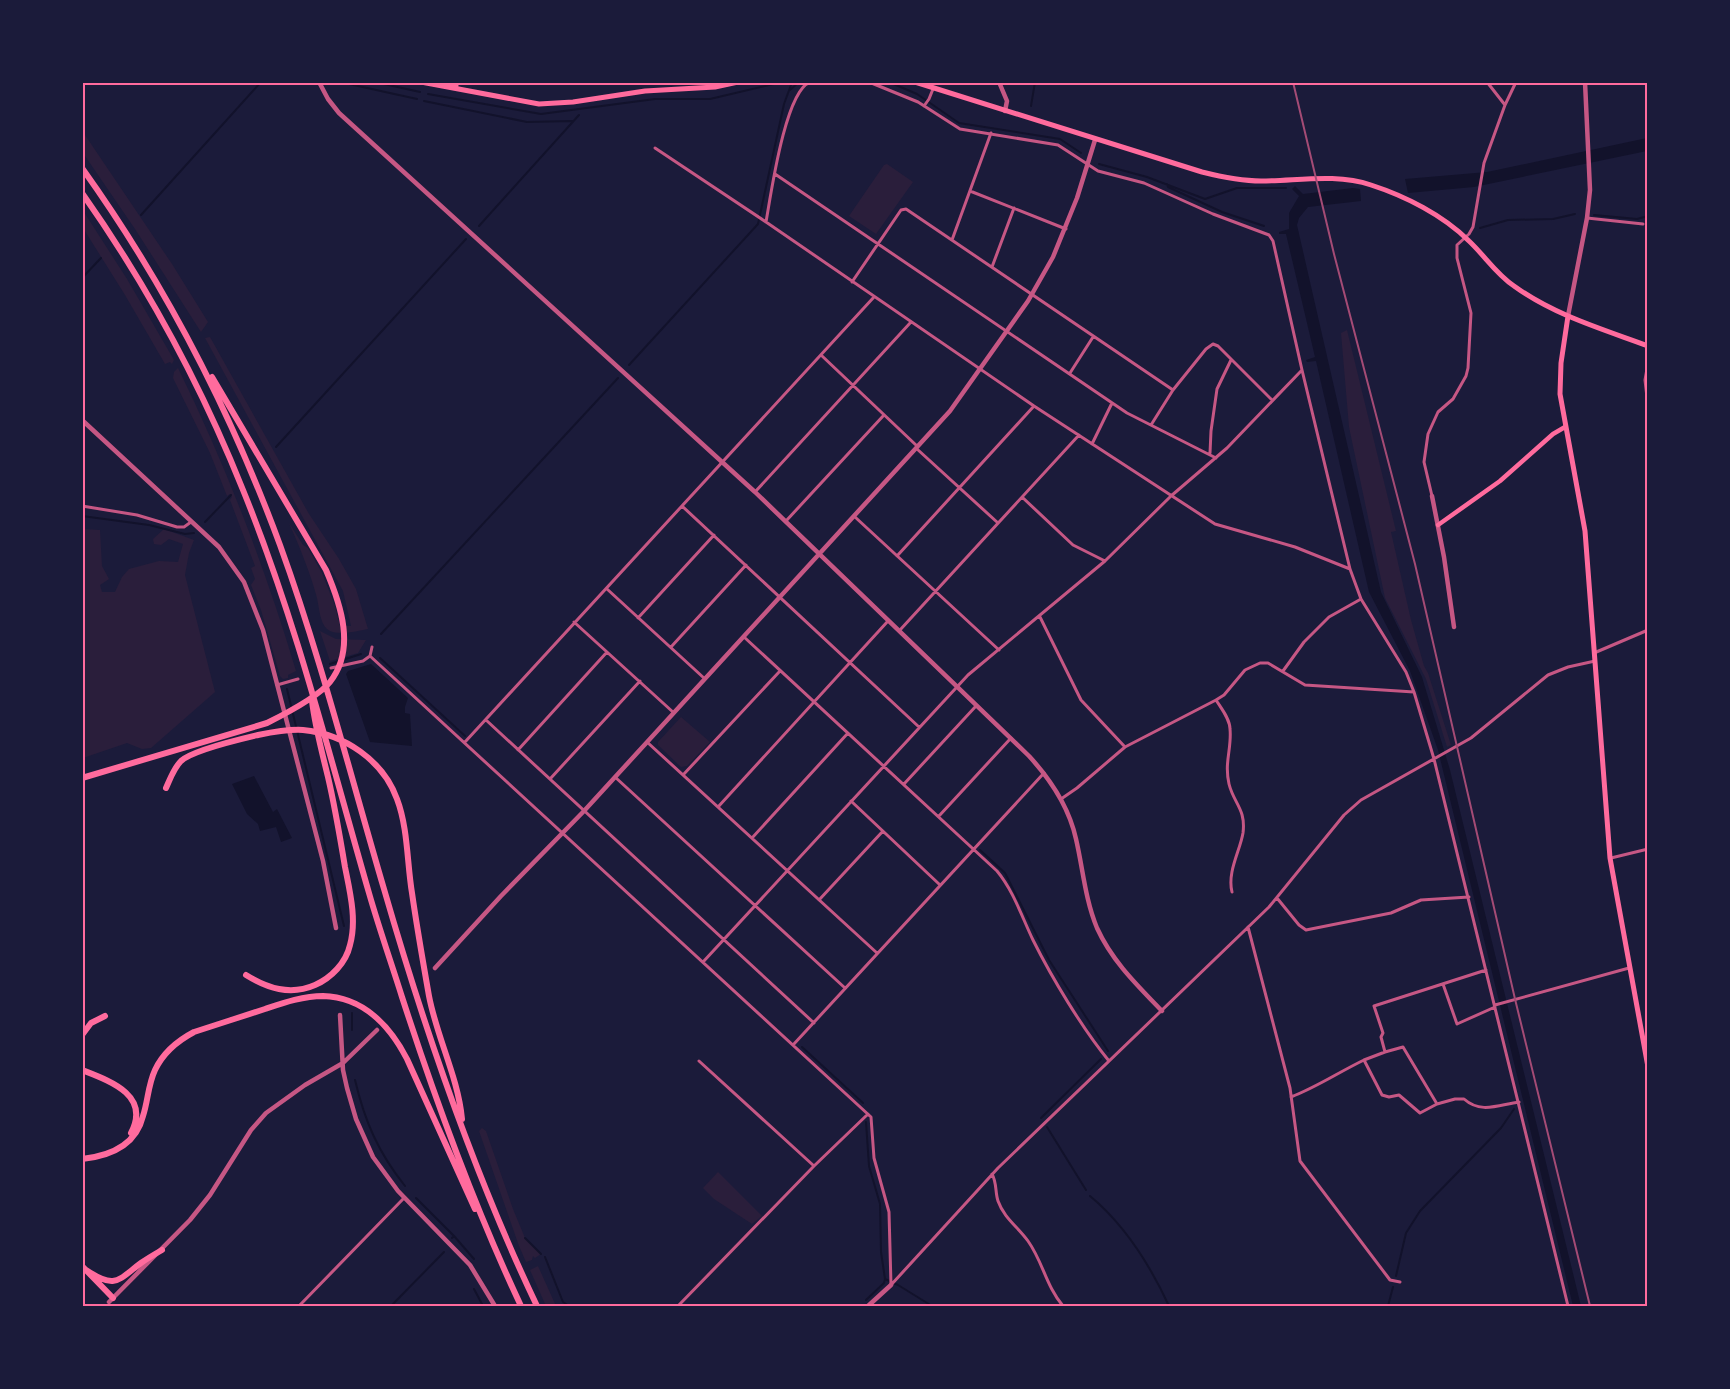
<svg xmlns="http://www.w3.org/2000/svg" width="1730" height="1389" font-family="Poppins,sans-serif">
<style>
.green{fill:#2a1e3b}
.water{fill:#12122b}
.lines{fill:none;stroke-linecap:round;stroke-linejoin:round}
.stream{stroke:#12122b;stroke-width:2}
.minor{stroke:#c65784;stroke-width:3}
.tertiary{stroke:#c65784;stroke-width:4.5}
.secondary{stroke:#ff6b9d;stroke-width:4.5}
.primary{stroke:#ff6b9d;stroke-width:5}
.motorway{stroke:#ff6b9d;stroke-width:6}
.rail{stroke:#a44b75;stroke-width:2}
.neatline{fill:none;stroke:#ff6b9d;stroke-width:2}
</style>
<rect width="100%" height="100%" fill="#1b1b3a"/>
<path class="green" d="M83,132L172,264L208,322L201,332L135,229L83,153Z
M887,164L913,182L876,234L849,216L884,165Z
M82,209L127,279L174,360L172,364L170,362L165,364L125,295L83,228Z
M1347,330L1396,531L1391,532L1411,620L1424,666L1428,673L1451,745L1447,747L1426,679L1385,598L1349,427L1341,333Z
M210,337L309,514L339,559L356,589L368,629C357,631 337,637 327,629C320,623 319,607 317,598C310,572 300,548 289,523L303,545L308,548L322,573L335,606L340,626H351L343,591L205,338Z
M178,368C226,466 265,567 296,671L288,675V678L283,679L280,676L261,610L251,585L255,579L251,568L255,566L230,500L232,497L230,494L227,496L210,453L173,378L174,372Z
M83,529L100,530L102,566L109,579L100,585L102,592H115L122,577L129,569L159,561L178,562L183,544L169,539L161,545L154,544L153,539L164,529L194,540L189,553L185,575L215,692L151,748L142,749L127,743L83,758L82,598L85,597L82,587Z
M320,631L336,639L366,640L358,653L330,661Z
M681,717L710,742L687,766L681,767L658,745V742Z
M482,1128L486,1131L513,1209L525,1238L541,1254L535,1258L533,1256L532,1260L526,1262L519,1246L479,1131Z
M718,1172L762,1216L752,1224L714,1199L703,1188Z
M538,1266L556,1306H546L530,1270Z"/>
<path class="water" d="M1647,138V151L1474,187L1408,193L1405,179L1487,172Z
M1295,186L1303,194L1353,188L1360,189L1361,201L1308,207L1299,218L1297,225L1381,592L1422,677L1450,770L1581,1306H1573L1438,750L1410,671L1369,592L1316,361L1307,362L1306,360L1315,357L1286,234H1279V232L1289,229V213L1299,196L1292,189Z
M371,664L408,698L405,707V713L410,714L412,746L370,742L346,674L348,671Z
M254,776L273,812L277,809L292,838L281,842L276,827L260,831L258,824L247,814L232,784Z"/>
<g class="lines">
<path class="stream" d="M340,82L417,99
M375,82L420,92
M889,82L917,94L959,123L1060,139L1081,153
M614,84L615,82
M790,90L799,82
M428,94L541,114L655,99H710L782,82
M424,101L527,122L572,121
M1031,106L1035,82
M1099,164L1147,177L1205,199L1237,188H1286
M1167,184L1168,187L1222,212L1264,226
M141,215L261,82
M1594,215L1637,219L1648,216
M479,226L579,115
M1480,228L1508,220L1553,219L1575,214
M82,278L101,258
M629,365L758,224L784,104L791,85
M276,447L466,239
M82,516L149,525L185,534L194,533
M205,522L231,495
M381,634L618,378
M380,658L465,736
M330,664L361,654
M287,689L344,926
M980,850L1005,873L1049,960L1108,1051
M352,1013V1030
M802,1047L863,1103
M355,1080C365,1122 378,1152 405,1186
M1041,1118L1101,1059
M866,1122L869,1166L880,1204L881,1252L885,1279L884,1283L866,1300
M1047,1127L1086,1190
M1090,1196C1125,1225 1150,1265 1169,1306
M416,1198L454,1236L452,1238
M454,1236L474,1259
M525,1238L541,1254
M545,1257L563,1302L569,1306
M1396,1276L1406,1233L1420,1211L1501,1128L1514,1109
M885,1279L898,1285L932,1306
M474,1289L483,1306
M391,1306L444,1252
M859,1306H860
M1388,1306L1393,1287"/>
<path class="minor" d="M1487,82L1505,105
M924,106L929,99L933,89
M655,148L766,222L1034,406L1215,524L1295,547L1350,569
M775,174L1127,413L1216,458
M970,191L1066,229
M1587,218L1643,224
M766,222C771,194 785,92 810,82
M952,240L991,133
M992,267L1014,208
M852,282L901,210L906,209L1173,390
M821,355L917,446
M1648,363L1645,380L1648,406
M1302,370L1350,569L1361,599L1406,672L1414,692L1434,759L1568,1306
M1070,373L1093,337
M1151,425L1173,390L1206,349L1213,344L1218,346L1272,400
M1092,444L1112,403
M917,449L998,523
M1210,453L1211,431L1217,389L1231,360
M755,492L911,322
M1432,496L1424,462L1428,434L1438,412L1453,399L1466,376L1468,368L1471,313L1457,258V245L1469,234L1473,227L1484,163L1505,105L1516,82
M1022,497L1073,545L1105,561
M82,506L137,515L177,527H184L191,522
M682,506L919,727
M855,517L999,650
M786,521L884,415
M897,556L1034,406
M607,589L705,679
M1040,617L1081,700L1125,747
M638,618L714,535
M574,622L674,713
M900,630L1079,435
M744,637L997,871C1013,890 1022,917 1033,940C1052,978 1082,1028 1109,1061
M671,647L746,565
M1594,653L1648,630
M370,656L871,1117L874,1158L889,1212L891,1285
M331,668L363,661L370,656L372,647
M1283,671L1304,642L1329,617L1361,599
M277,685L298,679
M1216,700C1221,708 1230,719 1230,729C1232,748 1224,762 1229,784C1234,804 1246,809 1243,833C1240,851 1227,872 1232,892
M486,720L814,1023
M465,742L874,297
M647,742L877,953
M518,750L607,652
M683,775L780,671
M615,777L845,988
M550,779L640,681
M904,784L976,706
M1061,799L1077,788L1125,747L1216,700L1224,695L1245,670L1260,663H1268L1305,685L1414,692
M851,801L939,884
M718,807L888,621
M939,816L1011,738
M752,838L848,733
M1611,858L1648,849
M1277,898L1299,925L1306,930L1391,913L1421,900L1469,897
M819,900L883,831
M1248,927L1290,1088L1300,1161L1387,1276L1390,1280L1400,1282
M703,962L968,675L1105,561L1171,496L1227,448L1302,370L1273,241L1269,235L1213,214L1144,183L1098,171L1058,145L960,129L918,102L869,82
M1486,970L1374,1006L1383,1033L1381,1037L1385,1052L1403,1047L1437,1104L1455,1099H1464C1481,1114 1498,1105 1519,1102
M1443,984L1457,1024L1495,1007
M1495,1005L1629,968
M793,1045L1044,773
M1385,1052L1364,1060L1382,1095L1389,1097L1399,1095L1420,1113L1437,1104
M699,1061L814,1166
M1291,1097C1317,1087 1339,1072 1364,1060
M992,1174C997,1183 995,1192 998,1201C1004,1218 1018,1227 1028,1241C1043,1262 1046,1286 1063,1306
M891,1285L998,1168L1269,907L1344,815L1361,800L1471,738L1548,675L1568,667L1595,661
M299,1306L404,1198
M678,1306L814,1166L868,1114"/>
<path class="tertiary" d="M319,82L328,99L339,113L755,492L1029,756C1051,780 1069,807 1076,839C1083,869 1085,899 1097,928C1112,961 1137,985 1162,1011
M999,82L1007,101L1005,111
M1568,316L1587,218L1590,190L1585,82
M82,420L219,547L244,582L263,630L323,861L336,928
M1432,496L1444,557L1454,627
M435,968L501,896L584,811L950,411L1028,301L1053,257L1077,198L1095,140
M340,1015L343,1070L347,1088L356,1119L373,1157L398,1191L470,1265L495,1306
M109,1302L190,1220L210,1195L251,1130L266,1113L305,1085L343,1063L377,1030
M868,1306L891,1285"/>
<path class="secondary" d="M1438,525L1500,481L1553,434L1565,427"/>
<path class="primary" d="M421,82L539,104L573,102L645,91L715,87L738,82
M445,82L456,86
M915,82L1202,172C1222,177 1241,181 1261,181C1297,181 1336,173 1371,185C1405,196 1443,215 1469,241C1485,256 1496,274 1514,286C1554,315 1602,329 1648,346
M1568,316L1561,363L1560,394L1585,531L1610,858L1648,1067"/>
<path class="motorway" d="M82,168C165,284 231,412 280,545C321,658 350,774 384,889C425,1031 473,1172 537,1306
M82,193C147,285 201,385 243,490C296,620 330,758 369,893C379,928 391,962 402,997C436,1102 474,1206 521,1306
M82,778L267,723C283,715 319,696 330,682C356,649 341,605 326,570L212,377
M166,788C170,779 174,768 181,761C193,750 241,739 258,735C273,732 289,729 303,730C344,734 383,760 397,799C408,828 407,863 412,893C417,928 423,962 429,996C437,1038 458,1077 462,1119
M246,975C267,988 290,996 315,985C331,978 346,963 350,945C357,920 350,892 345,867C340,837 335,807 328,777C322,752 315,727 312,701
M82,1035L91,1023L105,1016
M82,1070C110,1081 151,1095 131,1133
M82,1076V1099
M82,1159C110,1156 136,1145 143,1116C148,1101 148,1085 155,1070C163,1053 177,1041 194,1032C218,1024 241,1017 265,1009C283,1003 303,996 323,996C363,997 390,1026 407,1059L475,1209
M82,1266L113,1298
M86,1270C116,1290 118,1280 141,1263C148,1258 155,1254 162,1250"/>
<path class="rail" d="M1293,82L1334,254L1415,564L1515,999L1590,1306"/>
</g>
<rect width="1730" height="1389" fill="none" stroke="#1b1b3a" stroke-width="168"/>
<rect x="84" y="84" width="1562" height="1221" class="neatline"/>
</svg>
